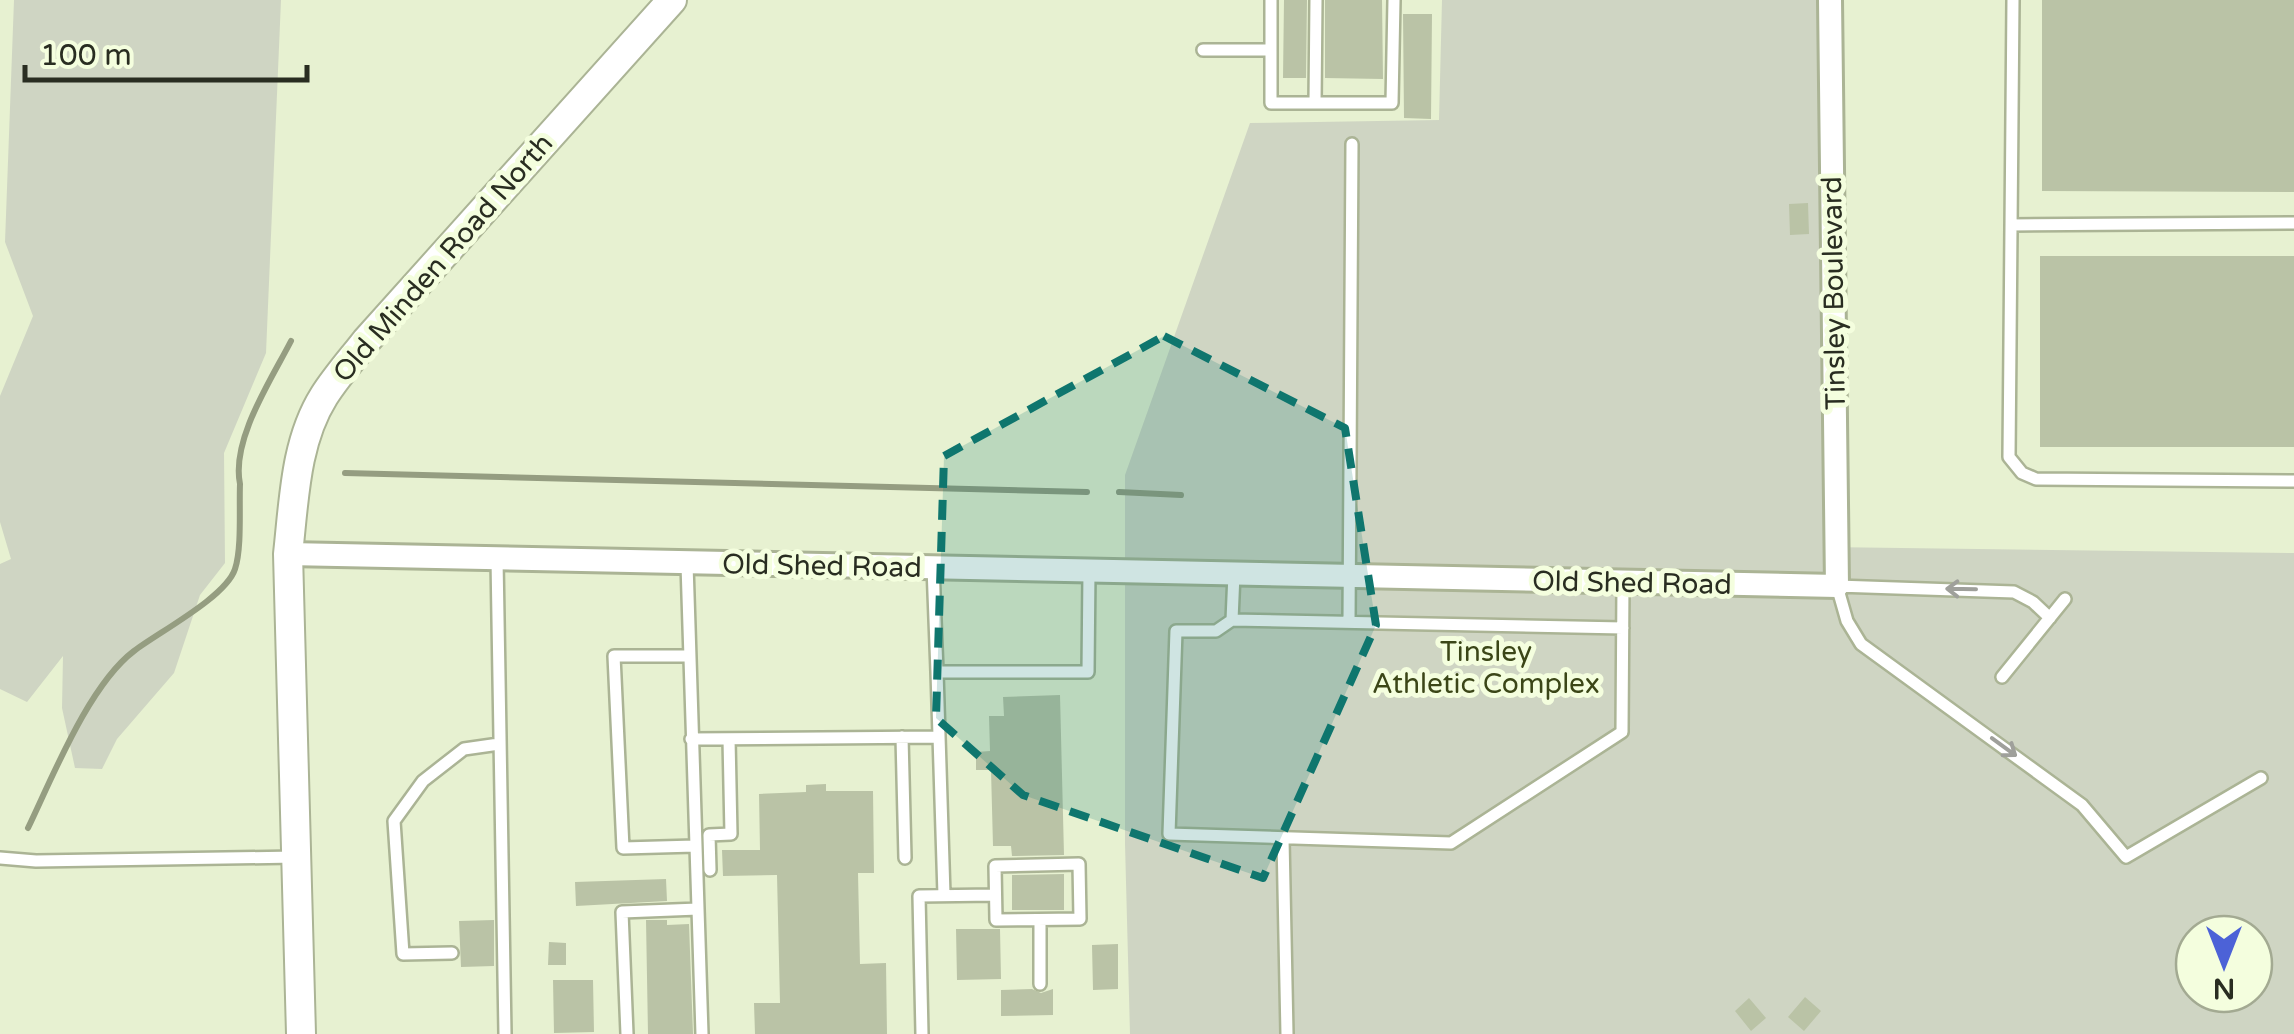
<svg xmlns="http://www.w3.org/2000/svg" width="2294" height="1034" font-family="'Varela Round',sans-serif">
<style>
.green{fill:#cfd5c3;fill-rule:evenodd}
.lines{fill:none;stroke-linecap:round;stroke-linejoin:round}
.stream{stroke:#959d81;stroke-width:6}
.building{fill:#bac3a6}
.service-casing{stroke:#abb495;stroke-width:16}
.minor-casing{stroke:#abb495;stroke-width:28}
.tertiary-casing{stroke:#abb495;stroke-width:32}
.service{stroke:#fff;stroke-width:11}
.minor{stroke:#fff;stroke-width:22}
.tertiary{stroke:#fff;stroke-width:28}
.oneway{stroke:#9fa09b}
.marked{fill:#0f766e;fill-opacity:0.2;stroke:#0f766e;stroke-width:8;stroke-dasharray:20 12;stroke-linejoin:round}
.labels{text-anchor:middle;dominant-baseline:central;stroke-width:10;stroke-linejoin:round;paint-order:stroke}
.street-label{font-size:28px;fill:#292d21;stroke:#f4fede}
.park-label{font-size:28px;fill:#3b4617;stroke:#f4fede}
</style>
<rect width="100%" height="100%" fill="#e7f1d1"/>
<path class="green" d="M14,0H281L266,353L224,453L225,563L200,595L174,673L117,739L102,769L75,768L62,708L63,656L27,702L0,689V564L11,559L0,522V396L33,316L5,242Z
M1442,0H1821L1826,547L2294,553V1034H1130L1125,844V475L1250,123L1439,120ZM2194,934H2254V994H2194Z"/>
<g class="lines">
<path class="stream" d="M345,473L1087,492
M1119,492L1181,495
M28,828C53,776 89,685 134,651C159,632 226,597 235,569C242,548 239,508 240,484C231,440 271,380 291,341"/>
</g>
<path class="building" d="M1284,0H1307L1306,78H1283Z
M1325,0H1382L1383,79L1325,78Z
M2042,0H2294V192L2042,191Z
M1403,14H1432L1431,119L1404,118Z
M1808,203L1809,234L1790,235L1789,204Z
M2040,256H2294V447H2040Z
M1060,695L1064,855L1012,856L1011,846H993L991,770H976V752L990,751L989,716H1004L1003,697Z
M826,784V791H873L874,873H858L860,964L886,963L887,1034H755L754,1003H780L777,875L723,876L722,850H760L759,794L806,792V785Z
M1064,874V910H1012V875Z
M666,879L667,901L576,906L575,882Z
M494,920V966L461,967L459,921Z
M646,920H667V925L689,924L693,1034H648Z
M956,929H1000L1001,979L957,980Z
M549,942L566,943V965H548Z
M1118,944V989L1093,990L1092,945Z
M553,980H593L594,1032L554,1033Z
M1032,989L1041,993L1053,989V1015L1001,1016V990Z
M1805,997L1821,1011L1804,1031L1788,1017Z
M1749,998L1766,1018L1751,1031L1735,1011Z"/>
<g class="lines">
<defs>
<path id="service" d="M1271,0V103H1315
M1316,0L1315,103H1392L1394,0
M2013,0L2009,457L2022,473L2036,479L2294,481
M1203,50H1271
M2011,225L2294,223
M497,559L505,1034
M687,564L702,1034
M933,567L937,672H1088L1089,571
M2050,618L2033,602L2014,592L1837,586L1847,621L1861,644L2082,805L2126,857L2261,778
M1232,620L1234,574
M1349,622L1352,144
M1623,628L1232,620L1216,631H1176L1169,834L1451,843L1622,732L1623,583
M689,656H614L623,848L695,846
M937,672L944,895
M2002,677L2065,599
M902,737L905,858
M691,739L939,737
M1283,839L1287,1034
M0,858L36,861L296,857
M1079,864L1080,919L996,920L995,866Z
M710,870L709,835L731,834L729,739
M1040,920V984
M452,953L403,954L394,821L423,781L464,749L499,744
M627,1034L622,912L698,909
M922,1034L919,896L995,895"/>
<path id="minor" d="M288,554L1837,586L1830,0"/>
<path id="tertiary" d="M301,1034L288,554C294,501 295,442 324,396C336,377 352,359 366,341L672,0"/>
</defs>
<use href="#service" class="service-casing"/>
<use href="#minor" class="minor-casing"/>
<use href="#tertiary" class="tertiary-casing"/>
<use href="#service" class="service"/>
<use href="#minor" class="minor"/>
<use href="#tertiary" class="tertiary"/>
</g>
<defs><path id="oneway-shaft" d="M-6 0H5M1.5-3L5.5 0L1.5 3" fill="none" stroke-width="1.6" stroke-linecap="round" stroke-linejoin="round" transform="scale(2.5)"/></defs>
<g class="oneway">
<use href="#oneway-shaft" transform="translate(1961 589) rotate(-179)"/>
<use href="#oneway-shaft" transform="translate(2004 747) rotate(36)"/>
</g>
<path class="marked" d="M1164,336L1345,428L1376,625L1263,878L1023,795L936,718L944,456Z"/>
<g class="labels">
<g class="street-label">
<text transform="translate(443 258) rotate(-49)">Old Minden Road North</text>
<text transform="translate(1834 293) rotate(-91)">Tinsley Boulevard</text>
<text transform="translate(822 566) rotate(1)">Old Shed Road</text>
<text transform="translate(1632 583) rotate(1)">Old Shed Road</text>
</g>
<g class="park-label">
<text x="1486" y="652">Tinsley<tspan x="1486" dy="32">Athletic Complex</tspan></text>
</g>
</g>
<g transform="translate(2224 964) rotate(180)"><circle r="48" fill="#f4fede" stroke="#a3aa92" stroke-width="2.5"/>
<path d="M0-8L18 38L0 25L-18 38Z" fill="#4c62d7"/>
<text y="-15" font-size="28" font-weight="bold" text-anchor="middle" fill="#292d21">N</text>
</g>
<path d="M25 65v15h282v-15" fill="none" stroke="#292d21" stroke-width="5"/>
<text x="40" y="65" font-size="30" fill="#292d21" stroke="#f4fede" stroke-width="8" paint-order="stroke">100 m</text>
</svg>
